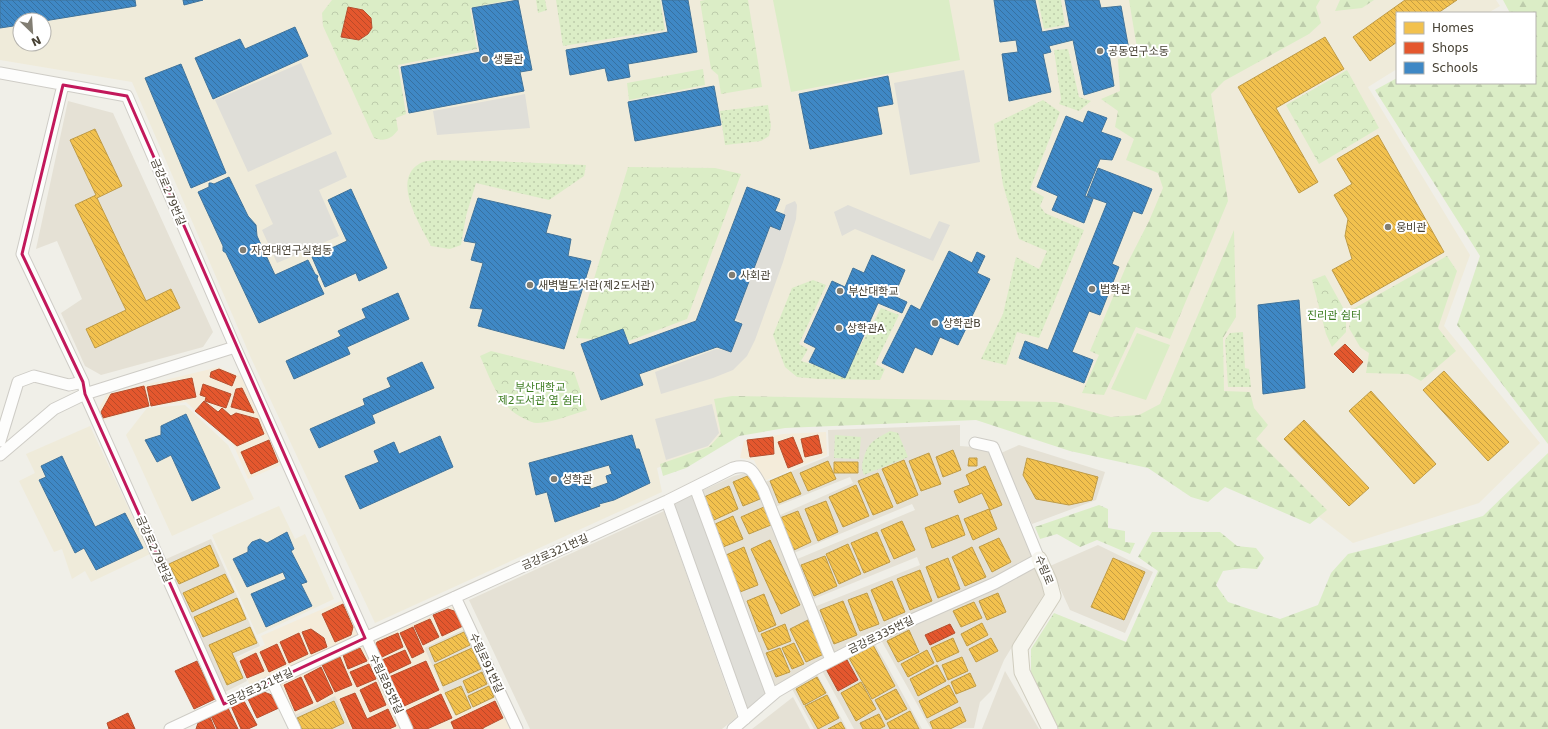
<svg xmlns="http://www.w3.org/2000/svg" width="1548" height="729" font-family="'DejaVu Sans','Noto Sans KR',sans-serif">
<style>
.residential{fill:#e5e1d5}
.commercial{fill:#f4ecda}
.education{fill:#efebda;fill-rule:evenodd}
.grass{fill:url(#grass-dots)}
.forest{fill:url(#forest-firs)}
.park{fill:url(#park-crowns)}
.pitch{fill:#dbedc6}
.parking{fill:#dfded8}
.homes{fill:url(#homes-back-hatch);stroke:#bf9b46}
.shops{fill:url(#shops-back-hatch);stroke:#b55030}
.schools{fill:url(#schools-back-hatch);stroke:#41739a;fill-rule:evenodd}
.lines{fill:none;stroke-linecap:round;stroke-linejoin:round}
.street-casing{stroke:#ceccc6;stroke-width:13}
.secondary-casing{stroke:#d0cdbf;stroke-width:17}
.street{stroke:#fdfdfc;stroke-width:11}
.secondary{stroke:#f6f5ee;stroke-width:15}
.marked{fill:none;stroke:#c2185b;stroke-width:3;stroke-linejoin:round}
.poi-dot{fill:#827e73;stroke:#fff;stroke-width:1.5}
.labels{text-anchor:middle;dominant-baseline:central;stroke-width:4;stroke-linejoin:round;paint-order:stroke}
.poi-label{font-size:11px;fill:#474134;stroke:#fff;text-anchor:start}
.street-label{font-size:11px;fill:#474134;stroke:#fff}
.park-label{font-size:11px;fill:#3e7d23;stroke:#fff}
</style>
<defs>
<pattern id="grass-dots" width="8" height="8" patternUnits="userSpaceOnUse"><rect width="8" height="8" fill="#dbedc6"/><path d="M2 2h.1M6 6h.1" fill="none" stroke="#bdccab" stroke-width="1.8" stroke-linecap="round"/></pattern>
<pattern id="forest-firs" width="22" height="20" patternUnits="userSpaceOnUse"><rect width="22" height="20" fill="#dbedc6"/><path d="M5 1l3.5 6h-7zM16 11l3.5 6h-7z" fill="#bdccab"/></pattern>
<pattern id="park-crowns" width="20" height="18" patternUnits="userSpaceOnUse"><rect width="20" height="18" fill="#dbedc6"/><path d="M2 6a3 3 0 1 1 6 0M12 15a3 3 0 1 1 6 0" fill="none" stroke="#bdccab"/></pattern>
<pattern id="homes-back-hatch" width="6" height="6" patternUnits="userSpaceOnUse"><rect width="6" height="6" fill="#f2c14e"/><path d="M-1 5l2 2M0 0l6 6M5-1l2 2" fill="none" stroke="#c69e42"/></pattern>
<pattern id="shops-back-hatch" width="6" height="6" patternUnits="userSpaceOnUse"><rect width="6" height="6" fill="#e4572e"/><path d="M-1 5l2 2M0 0l6 6M5-1l2 2" fill="none" stroke="#bb4a28"/></pattern>
<pattern id="schools-back-hatch" width="6" height="6" patternUnits="userSpaceOnUse"><rect width="6" height="6" fill="#3f88c5"/><path d="M-1 5l2 2M0 0l6 6M5-1l2 2" fill="none" stroke="#3771a1"/></pattern>
</defs>
<rect width="100%" height="100%" fill="#f0efe8"/>
<path class="residential" d="M68,101L113,113L213,332L203,347L101,375L85,366L61,313L82,299L57,241L36,249Z
M960,425V446L987,448L1034,557L1011,570L834,654L814,607L920,565L917,557L811,600L795,560L915,510L912,504L794,553L778,516L853,483L850,477L775,507L765,482L829,456L828,430Z
M1019,445L1105,472L1096,500L1032,524L1001,453Z
M750,472L755,482L827,659L773,690L699,492L734,476Z
M664,511L737,717L722,729H530L469,600Z
M211,539L260,646L236,657L247,681L225,692L164,560Z
M1098,545L1153,572L1125,633L1070,610L1050,566Z
M1037,567L1046,591L1004,660L991,691L980,702L974,728L931,729L881,640L978,596Z
M465,629L496,698L455,717L424,648Z
M874,642L922,729H854L821,669Z
M1005,671L1039,729H982Z
M816,672L847,729H814L791,687Z
M336,694L352,729H301L294,713Z
M793,697L810,729H752Z"/>
<path class="commercial" d="M219,367L242,377L283,464L248,479L234,446L186,402L147,407L101,421L98,410L107,394Z
M826,432L827,455L764,481L754,460L740,458L744,441L783,434Z
M343,600L359,635L250,685L237,658L265,645L261,636Z
M454,606L464,628L424,647L455,716L498,696L513,729H410L371,643Z
M364,643L404,729H351L335,696L293,716L278,683Z"/>
<path class="education" d="M0,0H1496L1500,6L1488,13H1397V69L1368,87L1470,255L1444,326L1540,443L1479,503L1353,543L1229,448L975,416L781,423L729,431L710,448L657,468L662,492L375,623L251,358L132,82L0,60ZM20,20H44V44H20Z
M185,405L228,445L254,499L172,536L126,435L147,408Z
M90,426L150,554L91,582L85,571L72,579L62,549L54,552L19,481L35,473L26,454Z
M279,506L295,539L305,534L334,599L257,635L212,535Z"/>
<path class="grass" d="M536,0H545L547,10L538,13Z
M556,0H660L665,30L563,46Z
M1038,0H1061L1065,25L1044,29Z
M1068,49L1079,97L1091,101L1079,111L1059,104L1061,99L1054,50Z
M1043,100L1060,112L1030,189L1044,197L1040,206L1045,213L1084,230L1039,338L1017,332L1006,365L981,359L1003,314L1016,257L1039,269L1047,251L1019,239L1003,185L994,124Z
M768,105L771,126L769,136L761,141L725,145L720,111Z
M434,160L491,161L586,165L584,176L549,200L476,183L466,216L461,245L450,249L431,246C421,226 391,181 419,164C423,161 429,161 434,160Z
M813,280L826,285L799,344L808,349L801,361L845,374L881,308L899,315L875,364L885,369L880,380L818,379L797,377L785,367L773,335L792,288Z
M1243,332L1245,368L1249,369L1251,387H1228L1225,340L1230,333Z
M890,431L898,433L908,457L864,475C861,468 862,464 864,457C869,441 876,439 890,431Z
M835,435L861,437L859,459L834,458Z"/>
<path class="forest" d="M1129,0H1320L1316,7L1321,23L1309,34L1224,81L1211,94L1228,201L1170,339L1136,327L1104,395L1082,393L1099,355L1090,351L1128,262L1149,221L1163,188L1158,173L1126,160L1134,139L1115,127L1118,111L1101,99L1120,91L1118,59L1138,54Z
M1340,0H1374L1362,8L1335,11Z
M1503,0H1548V444L1457,325L1480,256L1375,90L1397,78V83H1535V13H1510Z
M1234,230L1236,317L1223,338L1224,391L1250,392L1254,408L1268,425L1256,439L1327,510L1310,524L1225,487L1208,502L1191,497L1148,468L1070,451L976,420L785,428L739,436L686,468L663,476L660,464L709,447L721,434L714,399L732,396L1056,402L1111,417L1139,415L1160,404Z
M1447,256L1457,271L1438,328L1456,351L1421,381L1408,374L1366,373L1369,353L1360,347L1349,328L1353,309Z
M1548,453V729H1059L1031,672V649L1054,613L1126,642L1158,571L1138,557L1152,532H1220L1237,546L1256,548L1264,558L1257,569L1243,568L1223,571L1216,585L1228,602L1280,619L1318,605L1331,573L1348,554L1384,545L1483,516Z
M1099,505L1108,509V528L1125,531V542L1135,543L1130,554L1097,540L1080,547L1057,534L1040,539L1035,527Z"/>
<path class="park" d="M332,0H509L470,8L477,49L398,65L406,114L396,118L398,130C391,139 385,142 374,138L323,26L322,13Z
M705,0H748L762,87L721,94L718,75L711,69L700,1Z
M703,69L705,85L629,100L627,83Z
M1347,70L1379,128L1319,164L1286,105Z
M628,167L715,168L741,174L687,319L629,341L624,332L592,339L576,338Z
M1325,275L1346,313V332L1332,347L1326,334L1312,280Z
M491,351L574,372L587,410C573,414 552,423 537,423C533,423 529,421 525,419C499,408 491,380 480,356Z"/>
<path class="pitch" d="M773,0H949L960,60L791,92Z
M1137,333L1170,345L1146,400L1111,389Z"/>
<path class="parking" d="M301,63L332,134L248,172L215,100Z
M964,70L980,162L910,175L894,83Z
M525,94L530,128L437,135L433,111Z
M336,151L347,177L319,190L339,236L277,263L262,230L273,224L255,185Z
M795,201L797,205L796,219L783,262L755,340L747,356L733,370L713,378L661,394L655,372L716,349L729,351L741,322L734,318L769,226L779,228L786,205Z
M848,205L930,239L939,221L950,225L933,261L855,229L842,236L834,212Z
M712,404L719,433L708,446L666,460L655,419Z
M693,493L768,694L746,712L672,504Z"/>
<path class="homes" d="M1405,0H1457L1438,13H1397V42L1370,61L1353,37Z
M1325,37L1344,69L1276,108L1318,182L1299,193L1238,87Z
M95,129L122,186L97,198L146,301L171,289L180,308L95,348L86,329L126,310L75,205L96,195L70,140Z
M1378,135L1444,252L1351,305L1332,270L1352,259L1345,236L1348,219L1334,195L1352,184L1337,159Z
M1444,371L1509,442L1488,461L1423,390Z
M1371,391L1436,464L1414,484L1349,411Z
M1304,420L1369,488L1349,506L1284,439Z
M953,450L961,470L943,477L936,457Z
M929,453L941,484L921,491L909,461Z
M969,458H977V466H968Z
M1027,458L1098,477L1092,500L1069,505L1036,499L1023,475Z
M904,460L918,495L897,504L882,469Z
M828,461L836,479L808,491L800,473Z
M834,462H858V473H834Z
M985,466L1002,505L990,510L982,493L959,503L954,491L970,485L966,475Z
M791,472L801,494L779,503L770,481Z
M878,473L893,507L873,515L858,481Z
M750,475L760,499L743,506L733,482Z
M856,485L869,516L843,527L829,497Z
M729,486L738,509L714,520L704,497Z
M826,501L838,532L818,541L805,509Z
M764,507L771,525L749,534L741,517Z
M989,509L997,529L973,540L964,519Z
M798,511L811,542L794,550L780,518Z
M958,515L965,535L932,548L925,528Z
M733,516L743,539L723,547L713,525Z
M902,521L915,550L894,559L881,530Z
M877,532L890,562L864,573L851,543Z
M999,538L1011,562L992,572L979,547Z
M770,540L800,605L781,614L751,549Z
M848,544L861,574L839,584L826,554Z
M210,545L219,566L179,584L169,564Z
M744,547L758,585L740,592L726,555Z
M972,547L986,577L965,586L952,557Z
M825,556L837,586L814,596L801,565Z
M948,558L960,589L938,598L926,567Z
M1113,558L1145,572L1124,620L1091,607Z
M920,570L932,601L910,610L897,579Z
M225,574L234,592L192,612L183,593Z
M892,581L905,612L884,621L871,590Z
M867,593L879,624L860,631L848,600Z
M998,593L1006,612L987,620L979,601Z
M764,594L776,625L759,632L747,601Z
M237,598L246,619L203,637L194,617Z
M843,601L857,635L834,644L820,610Z
M974,602L982,618L961,627L953,611Z
M808,620L824,654L806,662L790,629Z
M982,623L988,635L967,646L961,634Z
M785,624L791,641L768,650L761,634Z
M250,627L257,643L232,653L243,678L227,685L209,645Z
M909,630L919,652L898,662L887,641Z
M464,632L470,645L435,662L429,648Z
M953,638L959,652L937,662L931,648Z
M991,638L998,651L976,662L969,649Z
M794,643L804,664L792,669L782,648Z
M873,645L895,686L872,699L849,658Z
M472,648L481,669L443,686L434,665Z
M780,648L790,672L776,677L766,653Z
M927,650L934,663L908,677L901,664Z
M962,657L968,671L948,680L942,665Z
M937,665L946,681L918,696L910,679Z
M482,672L487,684L468,693L463,681Z
M970,673L976,686L956,694L951,682Z
M817,677L826,693L804,705L796,689Z
M861,682L876,709L856,721L841,693Z
M949,685L958,702L927,718L919,701Z
M461,686L471,708L456,715L445,693Z
M489,686L494,697L473,707L468,696Z
M896,689L907,709L886,720L875,700Z
M827,695L839,718L818,729L805,706Z
M334,701L344,723L331,729H302L297,718Z
M960,707L966,721L950,729H933L930,722Z
M910,711L919,729H890L887,723Z
M879,714L885,726L879,729H863L860,723Z
M841,722L845,729H828Z"/>
<path class="shops" d="M348,7L363,10L371,18L372,28L368,34L359,40L341,37Z
M1345,344L1363,362L1353,373L1334,354Z
M219,369L236,376L232,386L210,377L211,372Z
M192,378L196,397L151,406L147,387Z
M203,384L231,394L226,408L205,401L206,397L200,395Z
M144,386L149,406L103,418L101,412L111,394Z
M242,388L254,413L231,407L236,389Z
M204,401L218,412L222,408L231,416L236,413L258,419L264,434L237,446L195,411Z
M818,435L822,453L805,457L801,439Z
M773,437L774,454L750,457L747,440Z
M793,437L803,462L788,468L778,442Z
M269,440L278,462L251,474L241,452Z
M343,604L353,627L351,635L335,642L322,614Z
M448,609L457,612L463,626L442,636L433,615Z
M430,619L439,637L423,645L414,626Z
M950,624L955,633L930,645L925,635Z
M413,627L424,652L412,658L400,633Z
M311,629L324,638L327,647L311,654L302,632Z
M299,633L308,654L289,663L280,642Z
M398,633L403,647L380,658L375,646L377,642Z
M277,644L286,664L269,672L260,652Z
M360,648L367,661L348,669L343,655Z
M405,650L411,663L388,674L382,660Z
M256,653L264,671L247,678L240,661Z
M340,657L352,685L335,692L322,665Z
M846,658L858,680L838,691L826,669Z
M197,661L215,699L194,709L175,671Z
M426,661L439,690L402,707L389,677Z
M369,664L376,679L357,687L350,672Z
M321,667L333,693L317,702L304,676Z
M301,677L313,703L295,711L284,685Z
M376,682L386,705L370,712L360,690Z
M264,692L277,697L281,707L257,718L248,699Z
M355,693L367,719L388,709L396,726L389,729H353L340,699Z
M441,694L452,718L427,729H412L403,712Z
M244,701L257,725L248,729H241L231,706Z
M495,701L503,718L483,728V729H454L451,722Z
M228,708L238,729H217L211,716Z
M128,713L135,729H109L107,723Z
M210,717L215,729H196L198,723Z"/>
<path class="schools" d="M0,0H135L136,6L44,21L20,20V25L0,28Z
M183,0H203L184,5Z
M518,0L532,70L520,72L524,91L409,113L401,67L480,52L472,8Z
M662,0H688L697,52L628,64L630,77L608,81L605,68L570,75L566,50L668,32Z
M994,0H1035L1042,32L1070,27L1065,0H1099L1101,8L1121,6L1129,50L1109,54L1114,86L1084,95L1073,40L1049,46L1051,52L1043,54L1051,92L1009,101L1002,54L1018,52L1016,40L1000,42Z
M295,27L308,56L213,99L195,58L240,39L245,49Z
M181,64L226,173L191,188L145,78Z
M888,76L893,104L877,107L882,134L810,149L799,94Z
M714,86L721,125L635,141L628,102Z
M1088,111L1107,118L1101,132L1121,139L1112,160L1100,159L1085,196L1093,199L1084,223L1052,210L1058,196L1037,187L1066,116L1083,123Z
M1098,168L1152,189L1142,214L1133,211L1112,264L1119,267L1100,315L1089,311L1072,352L1093,360L1084,383L1019,358L1025,341L1048,350L1107,203L1087,196Z
M229,177L248,216L256,225L257,236L275,275L308,260L315,274L318,276L317,279L324,294L259,323L226,253L223,251V246L198,192L209,187V183H211L214,184Z
M747,187L780,199L775,211L785,215L780,230L770,226L734,321L742,324L731,352L717,347L639,374L643,385L601,400L581,344L623,329L629,345L696,321Z
M351,189L387,268L359,281L356,273L325,287L312,257L347,241L328,200Z
M478,198L551,215L546,233L571,239L568,256L591,261L564,349L478,326L483,309L470,308L483,263L471,260L476,243L464,241Z
M949,251L972,263L977,252L985,256L977,273L990,279L958,345L940,337L932,355L915,347L903,373L882,363L911,305L920,310Z
M872,255L905,270L894,296L907,302L902,313L878,303L845,378L809,362L816,348L804,342L832,281L845,287L853,268L864,273Z
M398,293L409,319L347,347L350,354L294,379L286,361L341,336L338,331L366,318L362,309Z
M1299,300L1305,388L1263,394L1258,305Z
M422,362L434,388L372,415L375,423L319,448L310,429L365,405L363,399L391,387L387,378Z
M186,414L220,488L192,501L171,455L157,462L145,440L161,435V426Z
M632,435L636,449H639L650,483L614,500L599,504L600,506L555,522L547,492L536,495L529,463ZM609,465L612,474L606,476L608,483L591,489L587,481L577,484L574,475Z
M440,436L453,467L360,509L345,476L379,462L374,451L394,442L399,454Z
M62,456L95,527L125,513L143,548L96,570L84,548L75,553L39,480L46,477L41,466Z
M287,532L294,549L291,551L307,582L301,584L312,606L266,627L251,594L286,579L283,572L247,587L233,559L248,552V547L252,542L260,539L267,543Z"/>
<g class="lines">
<defs>
<path id="street" d="M0,73L127,96L235,347L407,729
M63,85L22,254L83,382L85,394L224,704
M0,441L18,382L34,376L69,385L83,382
M0,455L54,409L85,394L235,347
M695,487L772,695
M667,501L745,719
M455,597L517,729
M272,681L295,729
M170,729L365,638L667,501L733,468C752,463 754,474 763,489L831,660
M733,729L776,692L817,668L896,627L995,583L1039,559L993,447L975,443"/>
<path id="secondary" d="M1039,559L1049,581L1053,596L1020,648L1022,672L1050,729"/>
</defs>
<use href="#street" class="street-casing"/>
<use href="#secondary" class="secondary-casing"/>
<use href="#street" class="street"/>
<use href="#secondary" class="secondary"/>
</g>
<path class="marked" d="M63,85L127,96L365,638L224,704L85,394L83,382L22,254Z"/>
<g class="poi-dot">
<circle cx="1100" cy="51" r="4"/>
<circle cx="485" cy="59" r="4"/>
<circle cx="1388" cy="227" r="4"/>
<circle cx="243" cy="250" r="4"/>
<circle cx="732" cy="275" r="4"/>
<circle cx="530" cy="285" r="4"/>
<circle cx="1092" cy="289" r="4"/>
<circle cx="840" cy="291" r="4"/>
<circle cx="935" cy="323" r="4"/>
<circle cx="839" cy="328" r="4"/>
<circle cx="554" cy="479" r="4"/>
</g>
<g class="labels">
<g class="poi-label">
<text x="1108" y="51">공동연구소동</text>
<text x="493" y="59">생물관</text>
<text x="1396" y="227">웅비관</text>
<text x="251" y="250">자연대연구실험동</text>
<text x="740" y="275">사회관</text>
<text x="538" y="285">새벽벌도서관(제2도서관)</text>
<text x="1100" y="289">법학관</text>
<text x="848" y="291">부산대학교</text>
<text x="943" y="323">상학관B</text>
<text x="847" y="328">상학관A</text>
<text x="562" y="479">성학관</text>
</g>
<g class="street-label">
<text transform="translate(168 192) rotate(67)">금강로279번길</text>
<text transform="translate(154 549) rotate(66)">금강로279번길</text>
<text transform="translate(555 552) rotate(-24)">금강로321번길</text>
<text transform="translate(1044 570) rotate(68)">수림로</text>
<text transform="translate(881 635) rotate(-26)">금강로335번길</text>
<text transform="translate(486 663) rotate(65)">수림로91번길</text>
<text transform="translate(386 684) rotate(65)">수림로85번길</text>
<text transform="translate(260 687) rotate(-25)">금강로321번길</text>
</g>
<g class="park-label">
<text x="1334" y="315">진리관 쉼터</text>
<text x="540" y="387">부산대학교<tspan x="540" dy="13">제2도서관 옆 쉼터</tspan></text>
</g>
</g>
<rect x="1396" y="12" width="140" height="72" fill="#ffffff" stroke="#b5b3ae"/>
<rect x="1404" y="22" width="20" height="12" fill="#f2c14e" stroke="#b5b3ae"/>
<text x="1432" y="32" font-size="12" fill="#474134">Homes</text>
<rect x="1404" y="42" width="20" height="12" fill="#e4572e" stroke="#b5b3ae"/>
<text x="1432" y="52" font-size="12" fill="#474134">Shops</text>
<rect x="1404" y="62" width="20" height="12" fill="#3f88c5" stroke="#b5b3ae"/>
<text x="1432" y="72" font-size="12" fill="#474134">Schools</text>
<g transform="translate(32 32) rotate(155)"><circle r="19" fill="#ffffff" stroke="#b5b3ae"/>
<path d="M0-3L7 15L0 10L-7 15Z" fill="#827e73"/>
<text y="-6" font-size="11" font-weight="bold" text-anchor="middle" fill="#474134">N</text>
</g>
</svg>
